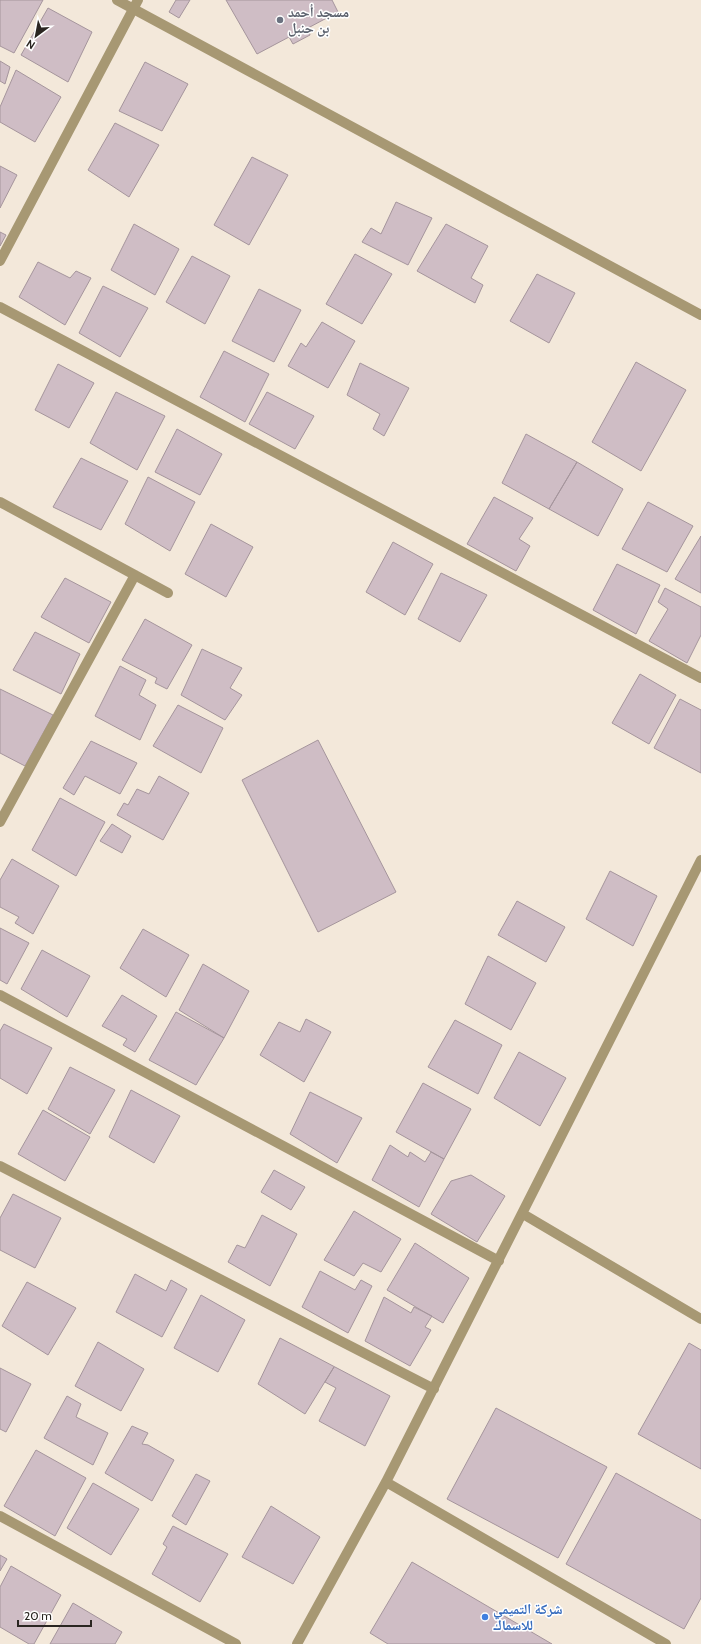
<svg xmlns="http://www.w3.org/2000/svg" width="701" height="1644" font-family="Cabin,'Noto Naskh Arabic',sans-serif">
<style>
.building{fill:#cfbdc5;stroke:#a5959c}
.lines{fill:none;stroke-linecap:round;stroke-linejoin:round}
.street{stroke:#a79873;stroke-width:10}
.worship-dot{fill:#6b7280;stroke:#fff;stroke-width:1.5}
.shop-dot{fill:#3f7fe0;stroke:#fff;stroke-width:1.5}
.labels{text-anchor:middle;dominant-baseline:central;stroke-width:3;stroke-linejoin:round;paint-order:stroke}
.worship-label{font-size:14px;font-weight:bold;fill:#5b616d;stroke:#fff;text-anchor:start}
.shop-label{font-size:14px;font-weight:bold;fill:#366cbe;stroke:#fff;text-anchor:start}
</style>
<rect width="100%" height="100%" fill="#f3e8da"/>
<path class="building" d="M0,0H43L14,53L0,46Z
M176,0H190L179,18L169,12Z
M226,0H332L338,12L308,28L310,35L293,44L289,37L257,54Z
M48,8L92,32L68,82L21,55Z
M0,61L10,67L5,84L0,81Z
M145,62L188,84L162,131L119,111Z
M16,70L61,97L35,142L0,122V107Z
M115,123L159,145L129,197L88,170Z
M252,157L288,175L249,245L214,225Z
M0,166L17,175L0,208Z
M396,202L432,218L408,265L362,242L371,228L381,234Z
M134,224L179,249L155,295L111,270Z
M446,224L488,246L471,278L483,285L475,303L417,271Z
M0,232L6,235L0,246Z
M355,254L392,274L362,324L326,304Z
M192,256L230,276L205,324L166,302Z
M38,262L70,278L76,271L91,278L65,325L19,297Z
M537,274L575,293L549,343L510,321Z
M103,286L148,308L120,357L79,333Z
M259,289L301,310L274,362L232,341Z
M322,322L355,341L328,388L288,366L301,343L306,347Z
M224,351L269,374L245,422L200,397Z
M636,362L686,390L641,471L592,442Z
M360,363L409,388L384,436L373,429L380,414L347,395Z
M58,364L94,383L69,428L35,410Z
M116,392L165,416L137,470L90,443Z
M267,392L314,416L295,449L249,424Z
M177,429L222,454L200,495L155,472Z
M526,434L577,462L549,509L502,483Z
M81,458L128,481L101,530L53,507Z
M577,462L623,489L598,536L549,509Z
M148,477L195,502L170,551L125,524Z
M494,497L533,518L519,539L530,546L516,571L467,544Z
M648,502L693,526L667,572L622,549Z
M211,524L253,547L226,597L185,574Z
M701,536V593L675,579Z
M393,542L433,564L405,615L366,592Z
M617,564L660,585L636,634L593,610Z
M441,573L487,595L460,642L418,619Z
M65,578L111,602L89,643L41,617Z
M665,588L701,607V635L687,663L649,641L668,609L658,602Z
M145,619L192,645L167,689L155,683L157,678L122,660Z
M35,632L80,654L61,694L13,670Z
M202,649L242,668L230,688L242,695L225,720L181,695Z
M120,666L146,680L139,695L156,705L140,740L95,716Z
M640,674L676,695L649,744L612,723Z
M0,689L53,715L25,766L0,753Z
M680,699L701,710V773L654,748Z
M178,705L223,728L201,773L153,746Z
M318,740L396,892L318,932L242,780Z
M91,741L137,763L120,794L85,776L74,795L63,788Z
M159,776L189,793L163,840L117,815L124,803L128,805L137,789L149,794Z
M60,798L105,822L76,876L32,850Z
M112,824L131,836L122,853L100,841Z
M12,859L59,886L33,934L15,923L19,917L0,907V880Z
M610,871L657,896L633,946L586,919Z
M517,901L565,927L546,962L498,935Z
M0,928L29,943L7,984L0,980Z
M143,929L189,955L166,997L120,968Z
M42,950L90,976L67,1017L21,989Z
M488,956L536,983L511,1030L465,1004Z
M203,964L249,991L224,1038L179,1010Z
M122,995L157,1016L135,1052L123,1045L127,1039L102,1026Z
M176,1012L224,1038L196,1085L149,1060Z
M306,1019L331,1032L304,1082L260,1055L279,1022L300,1032Z
M455,1020L502,1045L478,1094L428,1067Z
M4,1024L52,1048L27,1094L0,1078V1031Z
M519,1052L566,1078L540,1126L494,1098Z
M70,1067L115,1090L90,1134L48,1109Z
M423,1083L471,1109L444,1159L396,1132Z
M131,1090L180,1116L154,1163L109,1137Z
M310,1092L362,1118L337,1163L290,1134Z
M43,1110L90,1137L65,1181L18,1154Z
M390,1145L408,1157L410,1152L425,1162L431,1152L444,1159L419,1207L372,1180Z
M274,1170L305,1187L291,1210L261,1192Z
M471,1175L505,1196L477,1242L431,1214L451,1181Z
M13,1194L61,1218L35,1268L0,1250V1218Z
M354,1211L401,1239L381,1272L363,1263L354,1276L324,1260Z
M262,1215L297,1234L270,1286L228,1262L237,1245L245,1248Z
M415,1243L469,1278L443,1323L387,1290Z
M320,1271L355,1290L361,1280L372,1286L348,1333L302,1307Z
M135,1274L166,1291L171,1280L187,1289L162,1337L116,1312Z
M27,1282L76,1308L48,1355L2,1326Z
M201,1295L245,1320L218,1372L174,1348Z
M384,1297L411,1313L414,1307L432,1316L425,1327L431,1330L410,1366L365,1341Z
M280,1338L390,1396L365,1446L319,1421L336,1388L325,1382L334,1367L305,1414L258,1384Z
M98,1342L144,1369L121,1411L75,1386Z
M689,1343L701,1350V1469L638,1434Z
M0,1368L31,1384L6,1432L0,1429Z
M67,1396L81,1404L76,1417L108,1433L93,1465L44,1438Z
M496,1408L607,1467L558,1558L447,1499Z
M132,1426L148,1433L142,1444L148,1445L174,1460L152,1501L105,1473Z
M36,1450L86,1478L55,1536L4,1506Z
M616,1473L701,1520V1598L684,1629L566,1564Z
M196,1474L210,1481L186,1525L172,1516Z
M93,1483L139,1509L111,1555L67,1528Z
M271,1506L320,1537L293,1584L242,1557Z
M173,1526L228,1554L200,1602L152,1574L167,1547L163,1544Z
M0,1555L7,1559L0,1571Z
M412,1562L552,1644H388L370,1633Z
M11,1566L61,1595L34,1644H29L0,1627V1587Z
M73,1603L122,1632L115,1644H50Z"/>
<g class="lines">
<path class="street" d="M117,0L701,315
M0,261L138,0
M0,307L701,678
M0,502L168,593
M0,822L135,575
M0,995L499,1261
M0,1166L434,1389
M523,1214L701,1319
M386,1482L666,1644
M0,1516L236,1644
M297,1644L386,1482L701,860"/>
</g>
<circle class="worship-dot" cx="280" cy="20" r="4"/>
<circle class="shop-dot" cx="485" cy="1617" r="4"/>
<g class="labels">
<g class="worship-label">
<text x="288" y="12">مسجد أحمد<tspan x="288" dy="16">بن حنبل</tspan></text>
</g>
<g class="shop-label">
<text x="493" y="1609">شركة التميمي<tspan x="493" dy="16">للاسماك</tspan></text>
</g>
</g>
<g transform="translate(36 36) rotate(212)" stroke="#ffffff" stroke-width="3" paint-order="stroke">
<path d="M0-3L7 15L0 10L-7 15Z" fill="#2a2621"/>
<text y="-6" font-size="11" font-weight="bold" text-anchor="middle" fill="#2a2621">N</text>
</g>
<path d="M18 1620v6h73v-6" fill="none" stroke="#2a2621" stroke-width="2"/>
<text x="24" y="1620" font-size="12" fill="#2a2621" stroke="#ffffff" stroke-width="3" paint-order="stroke">20 m</text>
</svg>
